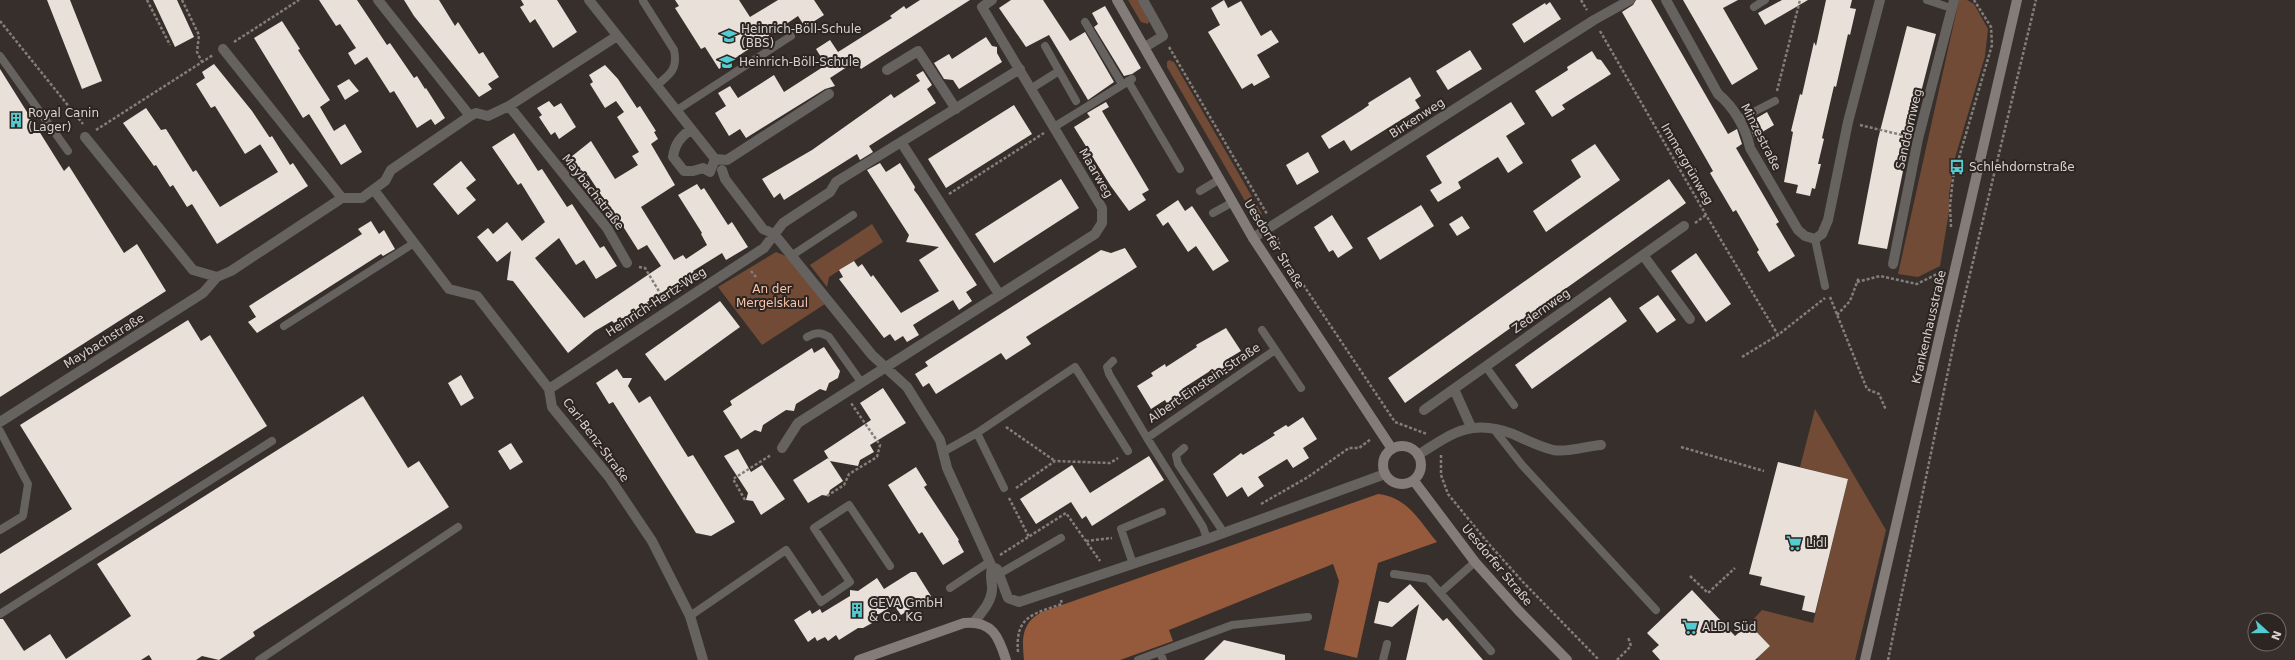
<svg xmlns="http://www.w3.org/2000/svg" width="2295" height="660" font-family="'DejaVu Sans',sans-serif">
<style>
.green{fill:#724b37}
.forest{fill:#955a3b}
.building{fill:#eae0da}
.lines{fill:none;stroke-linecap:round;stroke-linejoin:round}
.path{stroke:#847e7a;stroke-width:2.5;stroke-dasharray:3 2;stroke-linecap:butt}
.lane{stroke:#666260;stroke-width:8}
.street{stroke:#666260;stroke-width:10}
.secondary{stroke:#837c79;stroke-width:10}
.labels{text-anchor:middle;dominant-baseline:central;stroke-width:4;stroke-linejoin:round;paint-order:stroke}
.poi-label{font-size:12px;fill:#d7d2cf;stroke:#2d2522;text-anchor:start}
.street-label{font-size:12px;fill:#d7d2cf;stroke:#2d2522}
.park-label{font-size:12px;fill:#fbc5aa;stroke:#2d2522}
</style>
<rect width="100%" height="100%" fill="#372f2b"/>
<path class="green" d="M1128,0H1138L1149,21L1148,24L1141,22Z
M1959,0H1967L1974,4L1988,29L1985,56L1955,158L1949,194V212L1940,266L1918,277L1898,274Z
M1169,60L1174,62L1262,214L1260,218H1255L1167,67V62Z
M872,224L883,242L829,277L827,287L810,265Z
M776,252L788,257L825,304L762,345L718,287Z
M1815,409L1886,530L1855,660H1758L1757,658L1770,646L1749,624L1762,610L1813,623L1848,479L1800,467Z"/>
<path class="forest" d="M1378,494C1408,497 1419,521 1437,542L1378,563L1357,658L1324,650L1339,581L1333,564L1169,630L1173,641L1120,660H1024C1022,639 1021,623 1042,612Z"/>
<path class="building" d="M47,0H70L102,81L82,89Z
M153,0H177L194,37L175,47Z
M319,0H357L387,45L390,43L414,78L417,76L425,89L426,88L445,118L435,125L431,119L417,128L394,91L390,93L367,57L355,65L348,53L356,48L340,24L336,26Z
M404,0H439L455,26L458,22L479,54L483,52L499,77L488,84L492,89L479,97L414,16Z
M521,0H557L577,32L553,48L535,19L530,23L520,7L524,5Z
M675,0H739L750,17L778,0H814L824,15L805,27L798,16L719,69L705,47L701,49L675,8L679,6Z
M920,0H970L861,69L856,61L830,78L835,86L825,89L746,138L740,129L729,136L715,113L726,106L718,93L730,86L738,98L774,75L784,92L826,65L816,49L830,40L838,52L892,18L890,16L904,6L906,9Z
M1011,0H1043L1070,41L1085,32L1114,82L1088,100L1049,35L1026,47L999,8Z
M1224,0L1228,8L1241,1L1261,36L1271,30L1279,42L1257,55L1270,77L1254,86L1252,83L1242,89L1208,32L1220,25L1211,8Z
M1636,0H1651L1728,134L1737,129L1742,144L1736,148L1779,222L1776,224L1795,256L1769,272L1757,252L1759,250L1736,210L1733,212L1710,173L1713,171L1622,12L1633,5Z
M1683,0H1738L1723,8L1758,69L1732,85Z
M1782,0H1808L1765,25L1758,13Z
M1826,0H1852L1850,8L1856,9L1850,35L1848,34L1836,87L1834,86L1822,138L1824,139L1818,164H1821L1815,189L1812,188L1810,196L1796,193L1798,185L1784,182L1793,132L1791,131L1800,94L1802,95L1814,42L1816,46Z
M1550,2L1561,19L1524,43L1512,24L1545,3L1546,5Z
M1105,6L1141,68L1132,74L1124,76L1094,27L1098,24L1092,13Z
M282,21L300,49L298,50L330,100L320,107L334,131L345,124L362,152L341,165L309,114L303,118L254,38Z
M1907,26L1936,34L1912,127L1887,249L1858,244L1878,139Z
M986,37L992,46L997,47V53L1002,62L959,89L953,80L944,79L934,63L949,54L952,59Z
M1470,50L1482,69L1448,90L1436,71Z
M1592,51L1597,59L1601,60L1611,74L1562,105L1565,109L1552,117L1535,91L1568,70L1567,67Z
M214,64L252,111L270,138L245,154L215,106L211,108L196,84L205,78L202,72Z
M605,65L618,79L637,108L640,106L656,131L654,132L658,139L651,144L675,185L641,207L674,260L683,255L686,259L707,245L701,234L702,233L678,195L697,184L701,190L704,188L728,225L732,222L748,247L726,260L722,253L693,271L697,276L672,292L669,288L647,302L650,306L625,322L623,318L614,323L612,321L595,331L568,353L513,281L507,280L511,251L497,262L477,237L488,228L493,234L507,222L522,241L545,222L521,183L518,185L492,147L514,133L538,171L542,169L567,207L572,204L600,248L604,246L617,266L596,279L584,260L576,265L559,238L535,258L584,318L661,266L647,245L638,250L612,209L611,210L588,175L584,177L571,157L591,141L615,179L638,165L632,156L639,152L617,117L624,112L616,101L605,108L590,84L593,82L589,75Z
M0,69L64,171L69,166L124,253L137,244L166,291L0,397Z
M923,71L932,85L927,89L936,103L869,146L873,152L860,160L857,154L784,200L780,193L774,198L762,179L812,150L891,94L894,98L920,81L916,75Z
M1410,77L1421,96L1415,100L1420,108L1351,151L1344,140L1329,149L1321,136L1362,110L1369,105L1368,103Z
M349,79L359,91L345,100L337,86Z
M549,101L554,107L561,103L576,127L559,139L555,132L551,135L539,117L542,115L537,108Z
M1106,102L1109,107L1102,111L1149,190L1142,194L1146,200L1129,211L1110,185L1074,127L1090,117L1087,113Z
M1511,102L1525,124L1506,136L1523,163L1508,173L1498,157L1458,182L1461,188L1438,202L1430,190L1442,183L1426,156Z
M1014,105L1032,134L946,188L928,159Z
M146,108L161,130L166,129L193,172L196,170L220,207L278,172L260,144L272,136L290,165L293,163L308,186L217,244L192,204L187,207L173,185L170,187L156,165L154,166L123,123Z
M1767,112L1774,125L1754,137L1748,123Z
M1595,144L1620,180L1546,232L1533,211L1581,177L1571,160Z
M1308,152L1319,172L1297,185L1286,165Z
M461,161L476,180L466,188L476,200L458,215L433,184Z
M880,163L886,172L900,163L915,187L914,190L918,195L977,285L966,292L972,301L959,310L953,300L913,325L919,335L907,342L903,336L895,341L890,334L884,338L839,279L843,277L839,270L854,261L858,267L862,264L871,277L873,275L901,313L939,291L919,260L939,247L906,242L909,235L867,170Z
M1061,179L1079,208L994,263L975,234Z
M1669,179L1686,203L1405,403L1388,378Z
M1178,200L1185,211L1192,206L1229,261L1213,271L1196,246L1188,252L1168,222L1163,226L1156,215Z
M1421,205L1434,226L1380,260L1367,238Z
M1332,215L1353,248L1338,258L1333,250L1329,252L1314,227Z
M1462,216L1470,228L1457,236L1449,224Z
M371,221L379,234L384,230L395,249L383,256L381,254L257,333L248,322L256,317L249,306L362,234L358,229Z
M1125,248L1137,267L1026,337L1031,344L1006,360L1001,353L936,394L929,383L923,387L915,374L928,366L925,362L1101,250L1111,253Z
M1696,253L1731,304L1706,322L1671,271Z
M1658,295L1676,320L1657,333L1639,308Z
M1610,297L1627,321L1532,389L1515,365Z
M720,301L740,327L665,381L645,354Z
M188,320L201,341L210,335L267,426L0,594V554L72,509L20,425Z
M1226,328L1241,351L1226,360L1232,370L1216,380L1210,371L1182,389L1188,398L1170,409L1165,400L1151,409L1137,386L1153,376L1151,373L1165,364L1166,367L1197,347L1196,345Z
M824,347L840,371L838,378L829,383L826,391L820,389L796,404L794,411L786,410L763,425L761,432L755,430L741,439L723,411L732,405L730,401L812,348L814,353Z
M617,369L623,378H632L628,386L639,403L650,396L688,457L693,455L735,522L711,536L696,533L613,402L609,404L596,383Z
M461,375L474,398L461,406L448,383Z
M883,388L906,423L870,445L874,452L860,460L858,466L830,461L824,451L871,420L860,403Z
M363,396L408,468L419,461L449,507L253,632L255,636L219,660L202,656L196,660H152L149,655L141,660H0V619H3L24,651L50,634L66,659L131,616L97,564Z
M1303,417L1317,439L1303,448L1309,458L1293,468L1287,459L1258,477L1264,486L1248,497L1242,487L1227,497L1213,474L1241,453L1243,455L1275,435L1273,433L1286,425L1288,427Z
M511,443L523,462L510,470L498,451Z
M738,449L751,472L762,465L785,499L761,515L753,501L746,500L748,493L724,456Z
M1149,456L1164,480L1092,526L1086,516L1082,519L1071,502L1036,524L1020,499L1072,465L1090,493Z
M828,458L843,481L830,490L828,496L822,495L808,503L793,480Z
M1778,462L1848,479L1815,613L1802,610L1805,596L1760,585L1762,577L1749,574Z
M916,467L927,485L924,487L959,540L958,541L964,552L943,565L922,532L919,534L888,485Z
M911,572H916L931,596L901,615L894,605L874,617V622L863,628H858L839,640L836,635L828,641L825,637L817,641L815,637L808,642L794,620L810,610L812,614L820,609L822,613L850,596V590L858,591L877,578L884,589Z
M1410,584L1443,621L1447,618L1483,660H1406L1419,604L1392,627L1374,623L1379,601L1388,603Z
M1692,590L1735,636L1749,624L1770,646L1755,660H1660L1652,651L1659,645L1647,633Z
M1224,640L1285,655V660H1204Z"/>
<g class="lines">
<path class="path" d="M147,0L170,45
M182,0L199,35L197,52L202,62
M1581,0L1587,10
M0,21L83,124
M1600,31L1706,215L1778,335
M234,42L299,0
M1169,47L1267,214
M1777,91L1800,0
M1860,125L1906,136
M96,130L213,55
M949,194L1044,133
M1695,223L1706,215
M1951,227L1950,206L1953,178L1992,45L1991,27L1974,0
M1277,237L1280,247L1290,265L1395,422L1427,434
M639,267L645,268L663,298
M751,271L756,277
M1857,282L1880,276L1917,284L1941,272
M1830,297L1867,389L1879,394L1886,410
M1837,315L1850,301L1859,277
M1742,357L1778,335L1825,298
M1006,427L1055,461
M1681,447L1764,471
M1441,455V475L1448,494L1488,543L1523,582L1599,660
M1016,488L1055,461L1110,463L1118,458
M827,496L844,485L849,474L877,457L880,445L851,403
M1009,498L1029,537
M745,500L733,479L771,455
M1261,504L1308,477L1349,448H1359L1371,439
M1086,541L1112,538
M1000,555L1066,513L1100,561
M1690,576L1708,593L1735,568
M1018,652C1015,616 1033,614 1062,604L1061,600
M1617,660L1631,646L1628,637
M1888,660L1957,328L2036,0"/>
<path class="lane" d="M1927,0L1945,6
M643,1L674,50C678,68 671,74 657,85
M1754,7L1765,0
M1085,22L1122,84
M1045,46L1076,101
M0,56L68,151
M1128,81L1180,169
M1032,88L1059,71
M677,110L791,36
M1738,120L1775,101
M1054,127L1132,79
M1200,191L1220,179
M1213,213L1233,202
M1815,239L1825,286
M791,256L853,215
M284,326L414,243
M1262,330L1301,388
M807,337C816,332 821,332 829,337L861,382
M1113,361L1107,367L1109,374L1147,438
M1486,367L1514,405
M1493,428L1522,465L1656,610
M0,431L28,484L23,516L0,530
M977,433L1004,488
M1184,448L1176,455L1178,464L1224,533
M943,452L977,433L1075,367L1128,451
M1207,539L1203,527L1147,438L1275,350
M1133,564L1121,529L1162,512
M999,574L1061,538
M1394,574L1428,579L1491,651
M950,588L989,562
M1440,593L1475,562
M0,614L272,441
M690,616L786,550L821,602L850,582L814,528L849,505L890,566
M1160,652L1163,660
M259,660L458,527
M1138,660L1232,625L1308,617
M1383,660L1387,644"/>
<path class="street" d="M378,0L470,116
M589,0L715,159
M1143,0L1163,36L1145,47
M1666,0L1718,94C1734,107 1746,128 1750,148L1798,230L1805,236L1815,239L1822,234L1828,220L1848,122L1880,0
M223,49L342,198
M887,70L918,51L956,109
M509,106L607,228L627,263
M691,129C681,137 675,143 673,157L684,171H693L703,168L710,172L715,159
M85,137L193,270L217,277L231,271L342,198H362L385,181L391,170L470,116L476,113L488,116L509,106L617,36
M901,142L999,294
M715,159L727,160L829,94
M722,170L725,179L763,229L774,234L872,355L907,387L940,440L947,468L992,567C990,574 991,578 992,586C993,600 983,611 974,622
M374,190L449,289L477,296L549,389L552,407L609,477L652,541L690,616L703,660
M1253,238L1594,20L1630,0
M1643,255L1690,319
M1893,264L1918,139L1954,0
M549,389L764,248L783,223L830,192L836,182L1020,69
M1454,389L1471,427
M1424,410L1684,226
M0,422L203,293L217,277
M782,448L798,423L1095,234L1102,223V208L982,7L992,0
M1418,455C1452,433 1472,418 1513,434C1526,440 1540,447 1553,450C1568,453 1586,446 1601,445
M992,567L997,569L1008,598L1019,602L1207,539L1385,474"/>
<path class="secondary" d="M1117,0L1253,238L1392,449
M1383 465a19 19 0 1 1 38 0a19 19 0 1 1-38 0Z
M1414,481L1475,562L1518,610L1567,660
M859,660L964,623C992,620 999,637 1006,660
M1865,660L2017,0"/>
</g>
<defs>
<symbol id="school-bare" viewBox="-9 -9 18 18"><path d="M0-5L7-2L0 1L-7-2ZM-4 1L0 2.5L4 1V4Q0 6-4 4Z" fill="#52ccd0" stroke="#2d2522" stroke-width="2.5" paint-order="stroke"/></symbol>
<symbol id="building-bare" viewBox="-9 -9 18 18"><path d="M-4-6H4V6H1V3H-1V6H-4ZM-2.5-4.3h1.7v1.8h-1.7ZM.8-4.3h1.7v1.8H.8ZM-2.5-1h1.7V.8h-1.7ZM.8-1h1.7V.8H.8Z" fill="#52ccd0" stroke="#2d2522" stroke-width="2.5" paint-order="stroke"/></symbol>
<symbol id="bus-bare" viewBox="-9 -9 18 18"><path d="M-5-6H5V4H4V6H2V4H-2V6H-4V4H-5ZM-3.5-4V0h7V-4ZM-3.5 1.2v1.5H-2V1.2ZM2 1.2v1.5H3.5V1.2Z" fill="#52ccd0" stroke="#2d2522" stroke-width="2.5" paint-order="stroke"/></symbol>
<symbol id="supermarket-bare" viewBox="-9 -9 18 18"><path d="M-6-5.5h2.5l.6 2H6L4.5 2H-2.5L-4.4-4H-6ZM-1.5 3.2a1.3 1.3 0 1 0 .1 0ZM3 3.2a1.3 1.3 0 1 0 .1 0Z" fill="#52ccd0" stroke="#2d2522" stroke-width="2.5" paint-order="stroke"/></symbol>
</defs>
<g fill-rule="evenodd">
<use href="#school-bare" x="718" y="25" width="22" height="22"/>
<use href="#school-bare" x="716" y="51" width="22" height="22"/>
<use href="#building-bare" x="5" y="109" width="22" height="22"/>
<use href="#bus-bare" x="1946" y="156" width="22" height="22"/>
<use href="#supermarket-bare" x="1783" y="532" width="22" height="22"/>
<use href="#building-bare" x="846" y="599" width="22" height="22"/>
<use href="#supermarket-bare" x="1679" y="616" width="22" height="22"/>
</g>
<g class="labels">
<g class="poi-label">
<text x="741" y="29">Heinrich-Böll-Schule<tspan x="741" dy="14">(BBS)</tspan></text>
<text x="739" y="62">Heinrich-Böll-Schule</text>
<text x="28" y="113">Royal Canin<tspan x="28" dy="14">(Lager)</tspan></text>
<text x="1969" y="167">Schlehdornstraße</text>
<text x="1806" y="543">Lidl</text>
<text x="869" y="603">GEVA GmbH<tspan x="869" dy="14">&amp; Co. KG</tspan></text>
<text x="1702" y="627">ALDI Süd</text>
</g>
<g class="street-label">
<text transform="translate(1417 118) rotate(-33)">Birkenweg</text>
<text transform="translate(1909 129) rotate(-77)">Sanddornweg</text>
<text transform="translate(1761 137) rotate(63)">Minzestraße</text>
<text transform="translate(1687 164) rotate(60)">Immergrünweg</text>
<text transform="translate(1096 173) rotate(60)">Maarweg</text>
<text transform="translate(593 192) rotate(52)">Maybachstraße</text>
<text transform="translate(1274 244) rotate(58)">Uesdorfer Straße</text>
<text transform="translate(656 302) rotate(-33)">Heinrich-Hertz-Weg</text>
<text transform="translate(1541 311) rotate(-35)">Zedernweg</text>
<text transform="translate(1929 327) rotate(-77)">Krankenhausstraße</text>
<text transform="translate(104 341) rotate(-32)">Maybachstraße</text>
<text transform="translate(1204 383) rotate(-34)">Albert-Einstein-Straße</text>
<text transform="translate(596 440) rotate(53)">Carl-Benz-Straße</text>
<text transform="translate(1497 565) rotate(50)">Uesdorfer Straße</text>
</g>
<g class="park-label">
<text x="772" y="289">An der<tspan x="772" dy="14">Mergelskaul</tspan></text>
</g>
</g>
<g transform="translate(2267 632) rotate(111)"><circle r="19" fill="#2d2522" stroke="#716a67"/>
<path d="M0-3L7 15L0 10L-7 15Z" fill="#52ccd0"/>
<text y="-6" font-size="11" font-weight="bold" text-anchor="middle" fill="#d7d2cf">N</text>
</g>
</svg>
